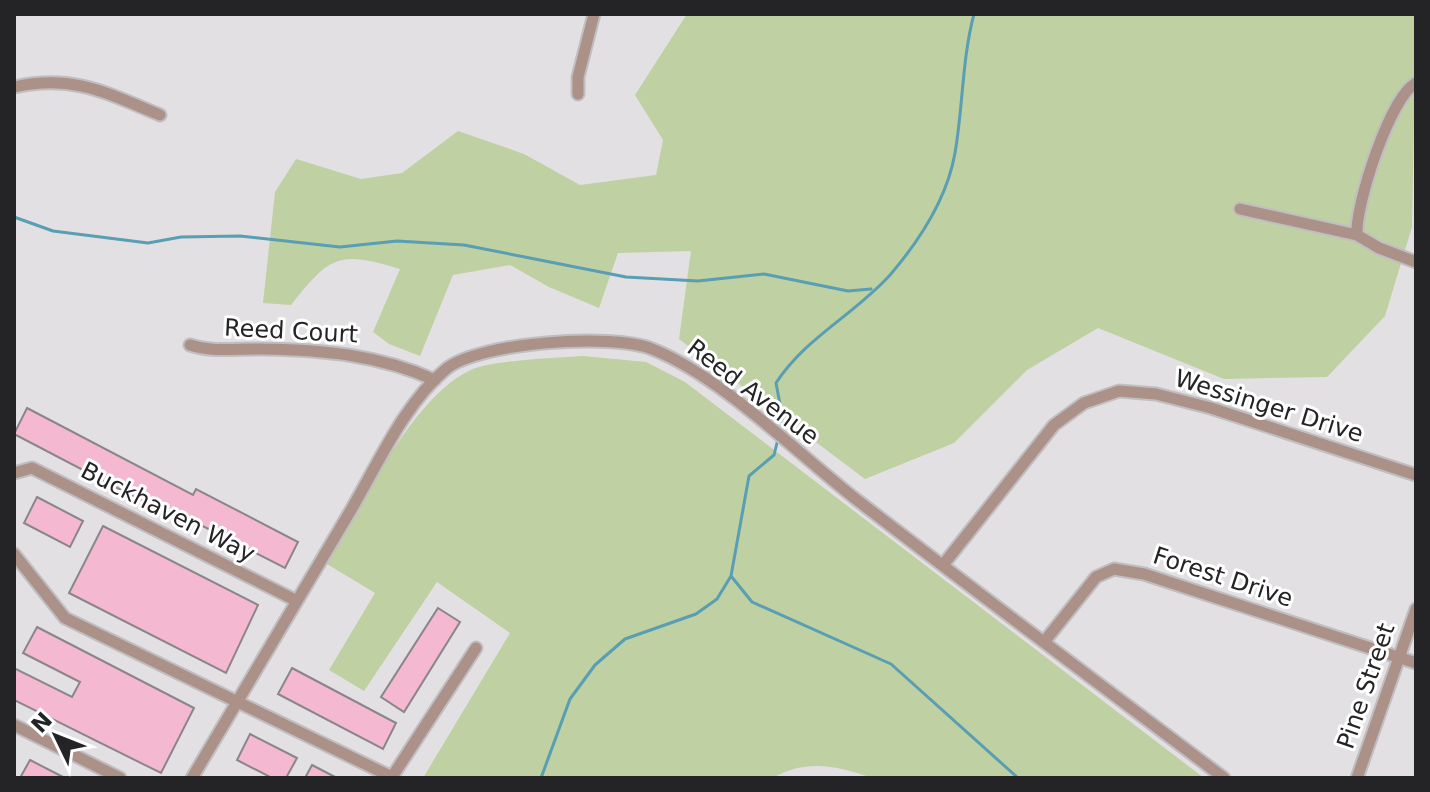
<svg xmlns="http://www.w3.org/2000/svg" width="1430" height="792" font-family="'DejaVu Sans',sans-serif">
<style>
.green{fill:#bfd0a2}
.lines{fill:none;stroke-linecap:round;stroke-linejoin:round}
.stream{stroke:#599eb3;stroke-width:3}
.building{fill:#f4b8d1;stroke:#8a8688;stroke-width:2}
.street-casing{stroke:#c0bec1;stroke-width:15}
.street{stroke:#ab9187;stroke-width:11}
.labels{text-anchor:middle;dominant-baseline:central;stroke-width:6;stroke-linejoin:round;paint-order:stroke}
.street-label{font-size:24px;fill:#242325;stroke:#fff}
</style>
<rect width="100%" height="100%" fill="#e2e0e3"/>
<path class="green" d="M687,14H1416L1412,227L1385,316L1327,377L1224,379L1098,328L1027,370L954,443L865,479L679,339L691,251L618,253L599,308L549,287L510,265L453,275L420,356L389,344L373,332L400,269C338,250 330,256 291,305L263,303L275,192L296,159L361,179L402,173L458,131L524,154L580,185L656,175L663,140L635,95Z
M583,356L646,362L685,382L1204,778H872C838,765 804,759 773,778H423L510,633L437,582L364,691L329,670L375,593L327,564C360,508 413,394 473,369C495,360 556,358 583,356Z"/>
<g class="lines">
<path class="stream" d="M14,217L53,231L148,243L181,237L240,236L340,247L397,241L464,245L626,277L698,281L764,274L848,291L871,289
M780,432L783,420L776,383C806,337 854,315 890,275C920,240 947,199 955,153C963,107 962,59 974,14
M731,576L752,602L891,664L1018,778
M541,778L570,699L595,665L625,639L696,614L717,599L731,576L749,476L774,455L778,439"/>
</g>
<path class="building" d="M27,408L193,495L196,489L298,542L285,568L175,512L173,517L14,434Z
M37,497L83,521L70,547L24,523Z
M103,526L258,605L226,673L69,593Z
M438,608L460,622L404,712L381,697Z
M37,627L194,708L161,773L14,700V668L72,697L80,682L23,653Z
M292,668L396,723L383,749L278,694Z
M250,734L297,758L286,778H272L237,760Z
M30,760L65,778H20Z
M312,765L337,778H305Z"/>
<g class="lines">
<defs>
<path id="street" d="M14,87C73,74 107,93 160,115
M578,94V77L594,14
M1240,209L1357,235L1379,248L1416,262
M1357,235C1355,205 1390,97 1416,83
M190,345C215,353 239,348 264,349C324,350 379,355 435,380
M14,473L32,468L297,601
M14,554L65,618L394,778
M943,565L1054,425L1084,403L1119,391L1156,394L1211,408L1416,475
M1044,642L1096,577L1114,569L1144,574L1416,663
M14,725L120,778
M392,777L476,648
M192,778C245,689 298,599 351,510C378,464 404,404 446,369C479,342 612,333 652,349C721,376 798,454 857,500C979,594 1102,686 1224,778
M1357,778L1416,609"/>
</defs>
<use href="#street" class="street-casing"/>
<use href="#street" class="street"/>
</g>
<g class="labels">
<g class="street-label">
<text transform="translate(291 331) rotate(3)">Reed Court</text>
<text transform="translate(753 392) rotate(37)">Reed Avenue</text>
<text transform="translate(1269 406) rotate(17)">Wessinger Drive</text>
<text transform="translate(168 512) rotate(27)">Buckhaven Way</text>
<text transform="translate(1223 577) rotate(18)">Forest Drive</text>
<text transform="translate(1366 686) rotate(-71)">Pine Street</text>
</g>
</g>
<rect width="1430" height="792" fill="none" stroke="#242325" stroke-width="32"/>
<g transform="translate(56 736) rotate(313)" stroke="#ffffff" stroke-width="6" paint-order="stroke">
<path d="M0-6L14 30L0 20L-14 30Z" fill="#242325"/>
<text y="-12" font-size="22" font-weight="bold" text-anchor="middle" fill="#242325">N</text>
</g>
</svg>
